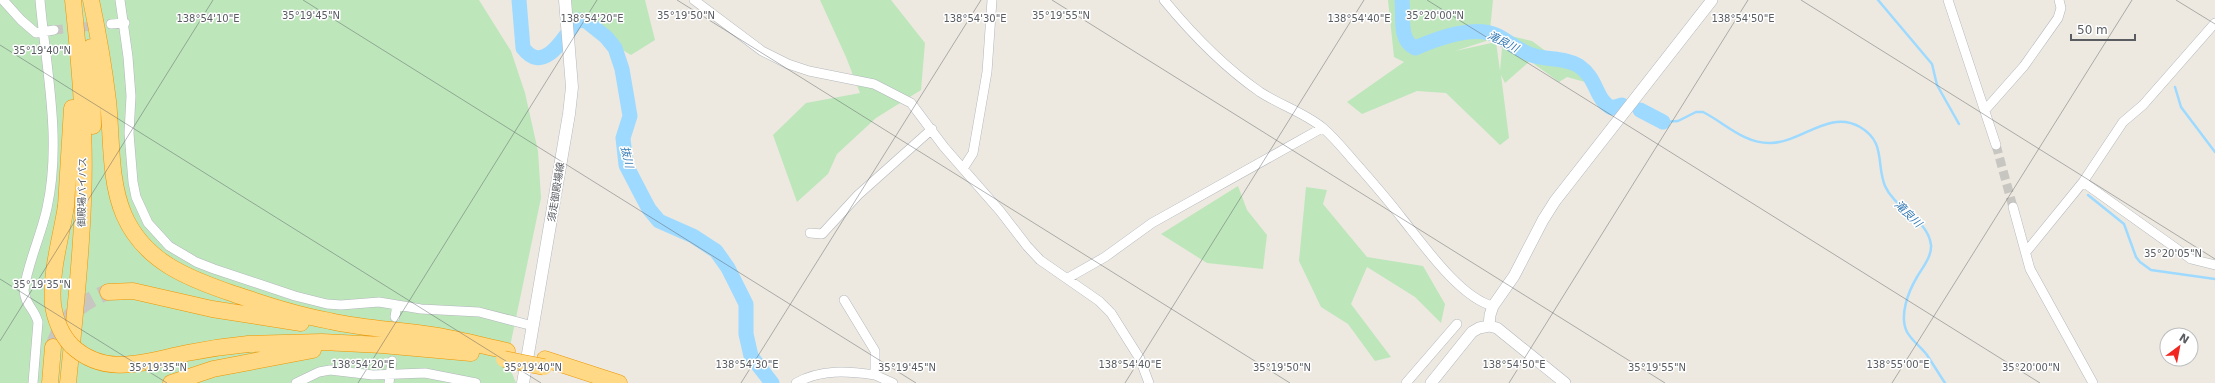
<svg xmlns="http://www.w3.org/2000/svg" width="2215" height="383" font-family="'DejaVu Sans','Noto Sans JP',sans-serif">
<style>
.green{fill:#bde6bb}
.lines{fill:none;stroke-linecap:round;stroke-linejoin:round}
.stream{stroke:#9edaff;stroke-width:2.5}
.river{stroke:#9edaff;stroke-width:15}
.minor-tunnel{stroke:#c8c6c0;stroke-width:9;stroke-dasharray:9 4.5;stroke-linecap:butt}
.motorway-tunnel{stroke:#c8c6c0;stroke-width:16;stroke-dasharray:16 8;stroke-linecap:butt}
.minor-casing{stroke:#b3b7bc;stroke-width:10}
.tertiary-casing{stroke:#b3b7bc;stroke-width:12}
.secondary-casing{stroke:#b4b8be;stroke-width:13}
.motorway-casing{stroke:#ed9600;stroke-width:17}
.minor{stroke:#fff;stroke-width:9}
.tertiary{stroke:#fff;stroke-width:11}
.secondary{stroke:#fff;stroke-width:12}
.motorway{stroke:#ffd985;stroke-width:16}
.motorway-bridge-casing{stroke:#ed9600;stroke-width:17;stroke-linecap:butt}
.motorway-bridge{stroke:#ffd985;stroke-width:16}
.ticks{fill:none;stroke:#595d62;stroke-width:1;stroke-opacity:0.45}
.labels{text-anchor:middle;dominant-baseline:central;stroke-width:3;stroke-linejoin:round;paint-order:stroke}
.street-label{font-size:10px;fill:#595d62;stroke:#fff}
.water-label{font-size:11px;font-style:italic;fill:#377bb5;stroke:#fff}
.ticks-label{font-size:10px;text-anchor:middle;fill:#595d62;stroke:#fff;stroke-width:3;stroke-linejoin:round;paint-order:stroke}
</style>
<rect width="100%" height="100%" fill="#ede9e0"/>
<path class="green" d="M0,0H479L511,51L525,93L538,151L541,198L507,361L516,383H0Z
M560,0H645L655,40L631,55L574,21Z
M820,0H891L925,43L921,90L876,118L837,154L828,174L797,202L773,135L806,103L860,93L846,57Z
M1388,0H1493L1489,40L1455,51L1496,42L1500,71L1502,48L1506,35L1532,41L1551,55L1577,67L1585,77V82L1567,77L1559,82L1530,61L1505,83L1501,75L1509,138L1500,145L1446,93L1417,91L1362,114L1347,102L1404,62L1394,57Z
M1238,186L1247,210L1267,235L1263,269L1207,263L1161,234Z
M1306,187L1327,190L1323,204L1367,257L1423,266L1445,304L1441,323L1415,297L1367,267L1351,304L1391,357L1375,361L1348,324L1321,307L1299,261Z"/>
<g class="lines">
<path class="stream" d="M1878,0L1932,64L1937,85L1959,124
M2175,87L2181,107L2215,152
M1663,122L1678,121L1696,112H1703C1725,123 1744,144 1771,143C1802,142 1830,109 1860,127C1886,142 1876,164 1885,186C1895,209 1928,219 1931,245C1932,256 1923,267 1917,277C1908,292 1899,316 1907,332C1912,341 1921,347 1927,355C1933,364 1939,374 1945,383
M2088,195L2124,224L2136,257L2140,262L2151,270L2215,279"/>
<path class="river" d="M519,0L523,48C544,76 565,36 577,20L586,21L606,37L615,48L622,69L630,116L623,138L626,165L641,194L649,209L659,221L693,236L716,251L728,268L746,304V334L751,356L772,383
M1402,0C1404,16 1398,40 1415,48C1438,38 1475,24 1498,36C1511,43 1520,52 1535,56C1549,60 1567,58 1579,66C1598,79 1595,100 1612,108L1622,105
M1640,110L1663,122"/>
<path class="minor-tunnel" d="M54,30L111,24
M1996,145L2013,207"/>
<path class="motorway-tunnel" d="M53,347C62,318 81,302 108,292"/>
<defs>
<path id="minor" d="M3,0L21,20L36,33L54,30
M120,0L128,57L131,96L129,133L133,182L136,197L148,223L169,246L196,262L214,269L295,296L327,304L341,305L379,302L421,309L479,312L533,326
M694,0L762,51L788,64L809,71L874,84L911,103L944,147L1000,211L1027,246L1040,260L1099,301L1111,313L1140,359L1149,383
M1164,0C1192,34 1224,67 1260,92C1280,105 1305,113 1323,128C1337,140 1348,155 1360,168C1374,184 1388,200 1401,217C1422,243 1460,298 1493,306
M1948,0L1996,145
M111,24L125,23
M1986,109L2024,66L2058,18L2061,8L2059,0
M964,167L973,153L987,72L992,0
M2083,182L2191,259L2215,265
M2013,207L2030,269L2093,383
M810,233L822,234L858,195L932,129
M2026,252L2083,182L2123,122L2143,105L2215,23
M1068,278L1105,257L1152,223L1322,128
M844,300L875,351V375L893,383
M395,317L397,305
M33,383L38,322C34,308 25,305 24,290C28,262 41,236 47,208C62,140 46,69 40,0
M296,383L319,372L330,370L373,375L425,373L476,383
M389,383L392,361
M796,383C821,369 847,371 875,375
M1406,383L1457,324"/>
<path id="tertiary" d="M1489,326L1490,315L1493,306L1514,276L1543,220L1555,201L1712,0
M1431,383L1472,332L1479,328L1489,326L1497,328L1565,383"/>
<path id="secondary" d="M523,383L569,114L572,87L565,0"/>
<path id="motorway" d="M91,0C98,33 104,67 108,101C112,138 109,180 124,215C144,261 187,278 231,293C264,304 296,315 330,321C365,329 402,330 438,336C461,340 484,346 507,351
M91,47L93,126
M66,206L72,108
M108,292L133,291L212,309L301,323
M248,344L322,342L382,345L471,353
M545,359L619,383
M50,383L53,347
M68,383C74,323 81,263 83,202C86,135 80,67 73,0
M171,383L213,369L313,350"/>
</defs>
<use href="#minor" class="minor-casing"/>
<use href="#tertiary" class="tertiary-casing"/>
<use href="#secondary" class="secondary-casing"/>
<use href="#motorway" class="motorway-casing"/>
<use href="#minor" class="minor"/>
<use href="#tertiary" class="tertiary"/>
<use href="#secondary" class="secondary"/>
<use href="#motorway" class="motorway"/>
<defs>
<path id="motorway-bridge" d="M66,206C61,238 50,273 53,305C55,320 62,336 72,346C106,378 147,361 187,353C207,349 227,346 248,344
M504,359L544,367"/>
</defs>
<use href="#motorway-bridge" class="motorway-bridge-casing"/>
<use href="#motorway-bridge" class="motorway-bridge"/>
</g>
<path class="ticks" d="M303,0L916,383M677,0L1290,383M1052,0L1665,383M1427,0L2040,383M1801,0L2215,259M2176,0L2215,24M0,45L541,383M0,279L167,383M0,341L213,0M358,383L597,0M741,383L981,0M1125,383L1364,0M1509,383L1748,0M1892,383L2132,0"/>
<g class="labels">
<g class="street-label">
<text transform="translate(82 192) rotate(-89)">御殿場バイパス</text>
<text transform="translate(556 192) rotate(-81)">須走御殿場線</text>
</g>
<g class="water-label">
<text transform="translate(1503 42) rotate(27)">滝良川</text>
<text transform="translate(627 157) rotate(77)">抜川</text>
<text transform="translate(1908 214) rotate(44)">滝良川</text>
</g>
</g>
<g class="ticks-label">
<text x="311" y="19">35°19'45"N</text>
<text x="686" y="19">35°19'50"N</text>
<text x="1061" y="19">35°19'55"N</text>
<text x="1435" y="19">35°20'00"N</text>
<text x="208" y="22">138°54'10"E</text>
<text x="592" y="22">138°54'20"E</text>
<text x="975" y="22">138°54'30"E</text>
<text x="1359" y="22">138°54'40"E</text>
<text x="1743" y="22">138°54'50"E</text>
<text x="42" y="54">35°19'40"N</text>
<text x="2173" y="257">35°20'05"N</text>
<text x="42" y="288">35°19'35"N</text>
<text x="363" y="368">138°54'20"E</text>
<text x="747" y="368">138°54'30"E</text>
<text x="1130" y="368">138°54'40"E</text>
<text x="1514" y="368">138°54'50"E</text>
<text x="1898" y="368">138°55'00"E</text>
<text x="158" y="371">35°19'35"N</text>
<text x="533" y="371">35°19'40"N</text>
<text x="907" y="371">35°19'45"N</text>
<text x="1282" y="371">35°19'50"N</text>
<text x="1657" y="371">35°19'55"N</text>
<text x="2031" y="371">35°20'00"N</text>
</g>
<g transform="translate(2179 347) rotate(32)"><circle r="19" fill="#ffffff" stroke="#bdbec0"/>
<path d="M0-3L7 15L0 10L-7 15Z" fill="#f12722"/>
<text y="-6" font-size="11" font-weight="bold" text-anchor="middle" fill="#595d62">N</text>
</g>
<path d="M2071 34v6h64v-6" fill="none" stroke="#595d62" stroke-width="2"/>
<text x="2077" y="34" font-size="12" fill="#595d62" stroke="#ffffff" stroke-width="3" paint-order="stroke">50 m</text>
</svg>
